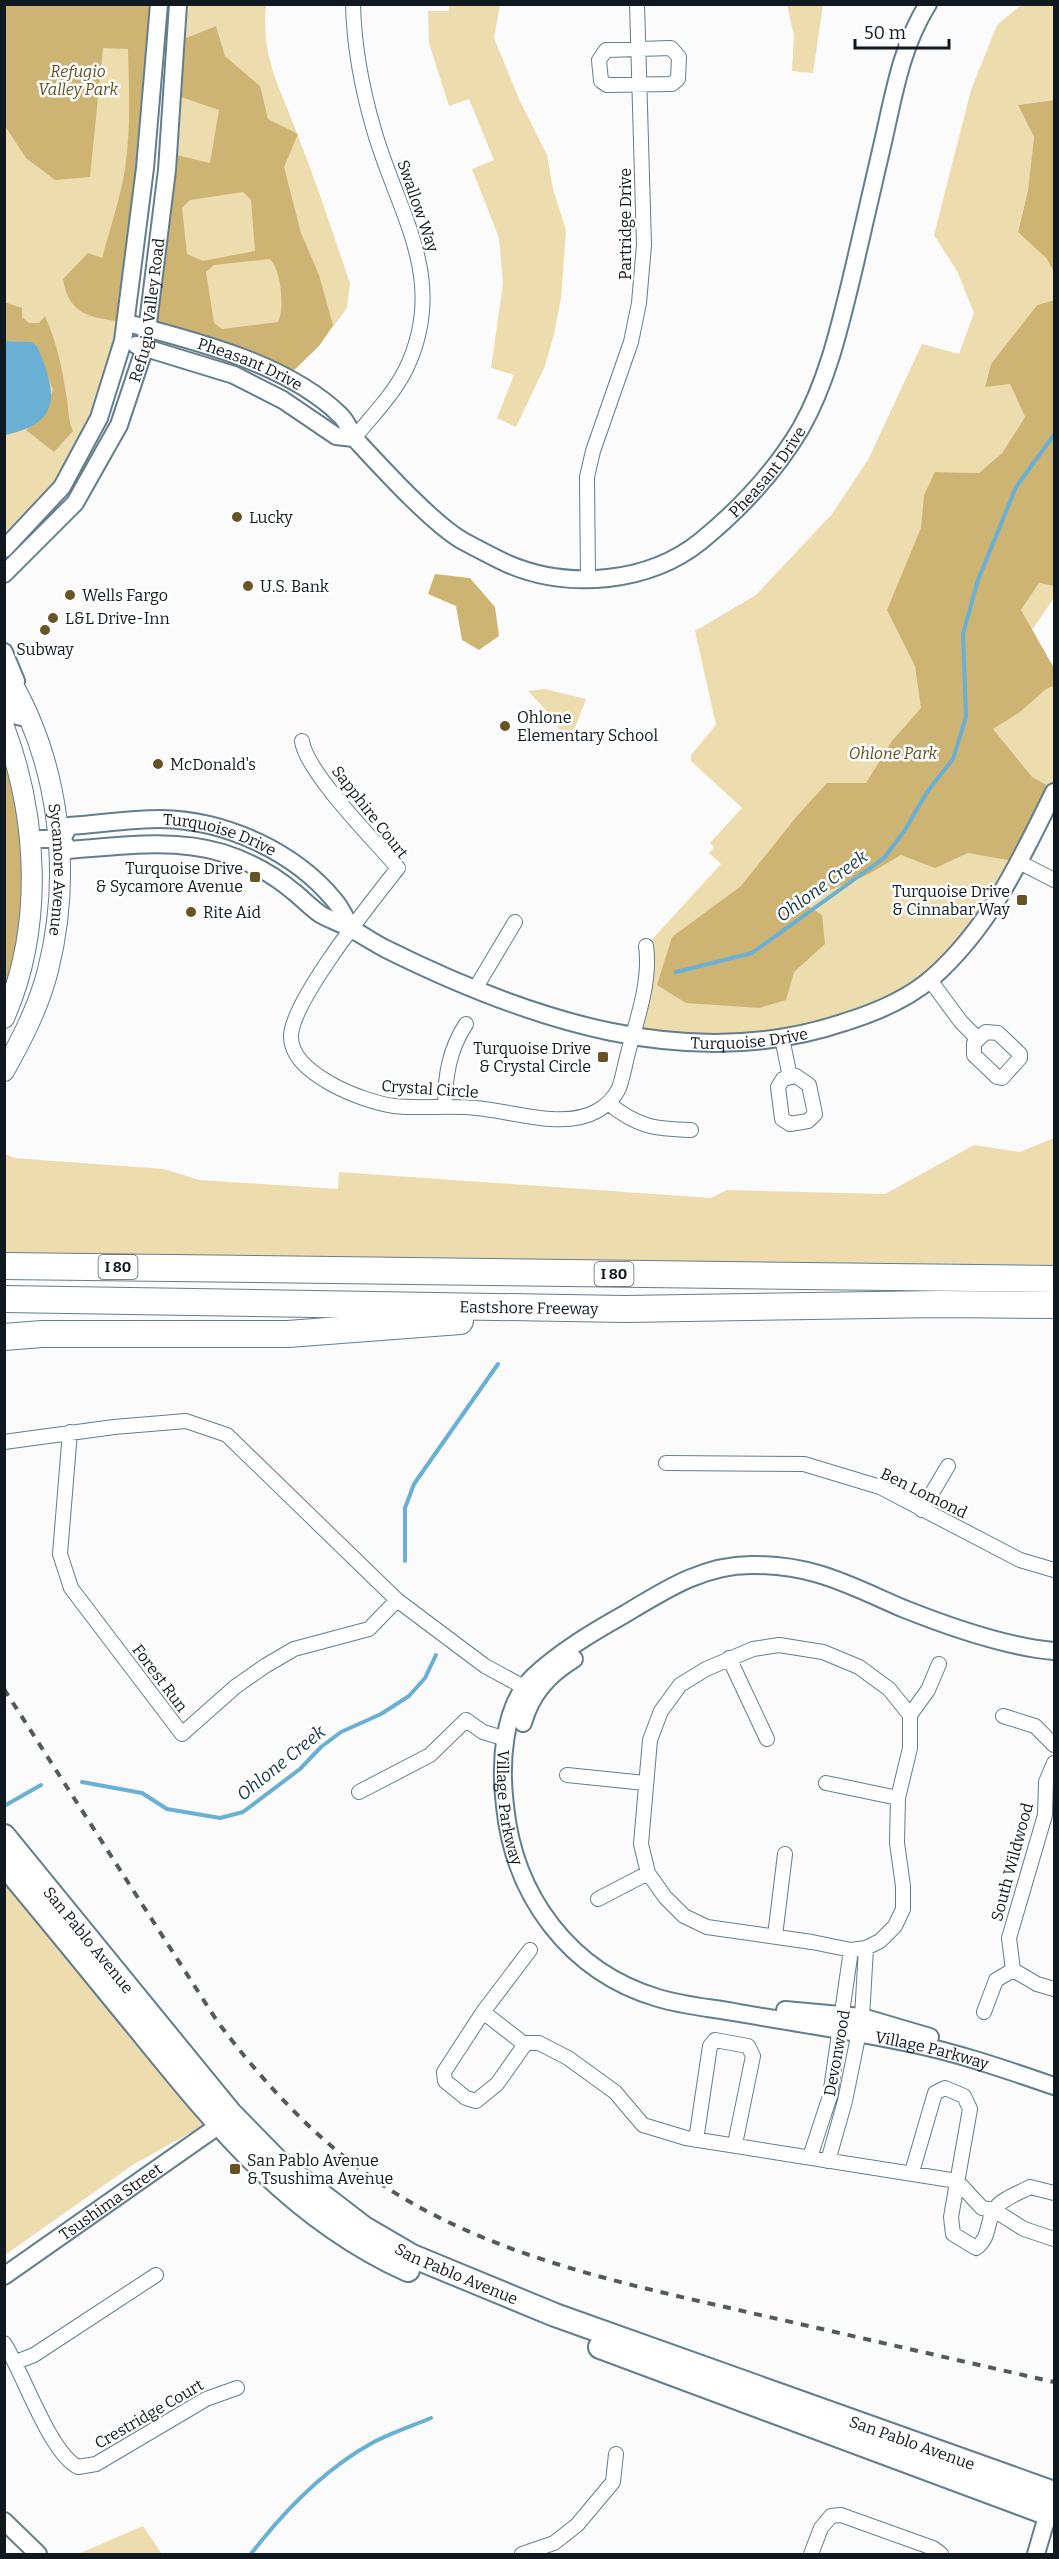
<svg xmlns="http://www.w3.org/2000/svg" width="1059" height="2559" font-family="Bitter,serif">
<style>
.green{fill:#eddcae}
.forest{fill:#cdb473;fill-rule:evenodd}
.water{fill:#69b0d4}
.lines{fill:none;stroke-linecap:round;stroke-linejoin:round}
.stream{stroke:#69b0d4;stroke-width:4}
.minor-casing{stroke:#637e8c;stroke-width:16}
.tertiary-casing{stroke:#637e8c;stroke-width:20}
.secondary-casing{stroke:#637e8c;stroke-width:22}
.primary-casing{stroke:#637e8c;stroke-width:26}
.motorway-casing{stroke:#637e8c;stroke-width:28}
.minor{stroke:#fff;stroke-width:14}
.tertiary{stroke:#fff;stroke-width:16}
.secondary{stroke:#fff;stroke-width:20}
.primary{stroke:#fff;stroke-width:22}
.motorway{stroke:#fff;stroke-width:26}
.rail{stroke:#535a5e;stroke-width:4;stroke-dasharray:8 8;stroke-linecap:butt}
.poi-dot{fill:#665422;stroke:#fff;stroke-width:2}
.labels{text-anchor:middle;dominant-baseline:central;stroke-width:5;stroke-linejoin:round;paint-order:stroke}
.shield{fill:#fff;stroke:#575e62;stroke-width:1.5}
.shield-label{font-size:15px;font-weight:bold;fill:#0f191f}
.park-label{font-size:16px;font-style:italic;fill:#62501f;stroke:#fff}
.street-label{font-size:16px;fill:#0f191f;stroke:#fff}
.poi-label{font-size:16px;fill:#0f191f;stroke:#fff;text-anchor:start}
.water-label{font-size:18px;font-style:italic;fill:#153646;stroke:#fff}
</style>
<rect width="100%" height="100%" fill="#fbfbfb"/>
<path class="green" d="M5,5H159L123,341L62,487L5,549Z
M178,5H266C261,60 280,86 298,136C317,184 333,234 350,283L347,308L319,346L165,334L173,82L260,86L225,56L216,26L176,42Z
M449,5H500L494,38L519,99L547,155L553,189L566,230L561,298L554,334L545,366L516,427L497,418L514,375L491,368L503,283L499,238L472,169L494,160L469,99L449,106L429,43L428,11H449Z
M787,5H823L813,73L792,71L794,36Z
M1021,5H1054V100L1018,105L1034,137L1028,190L1018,231L1047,259L1054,272V300L1037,305L991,364L985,386L1010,384L1025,417L1002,453L979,473L935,472L1046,689L1054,686V792L976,931L893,1002L782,1038L632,1037L646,946L721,864L709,853L714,847L710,843L742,808L691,761V755L716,725L695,631L756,595L832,514L868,460L922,344L959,354L974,313L957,271L934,235L971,90L997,25Z
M1039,583L1054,586V598L1032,630L1021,610Z
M545,689L586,699L573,733L562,741L555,720L528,691Z
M1054,1138V1279L5,1266V1154L14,1158L164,1169L199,1180L338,1189L339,1172L711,1198L727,1190L885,1194L974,1145L1020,1152Z
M4,1848L212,2121L134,2164L5,2255Z
M143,2526L162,2554H78Z"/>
<path class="forest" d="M5,5H159L127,323C94,317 69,318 63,279L88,253L102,258C110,229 120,199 125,169C131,129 129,88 128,49L103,48L90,177L55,180L26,158L5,126Z
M216,26L225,56L260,86L268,119L298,134L284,167L301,233L319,275L333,325L319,346L286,378L149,329L168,153L210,163L219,110L172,94L176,42ZM243,192L251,200L255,251L203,261L187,254L182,208L190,200ZM270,259C281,270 285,308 278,322L222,329L214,323L206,272L214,265Z
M1054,100V272L1047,259L1018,232L1028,190L1034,137L1018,105Z
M1054,300V586L1039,583L1021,610L1054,668V686L1046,689L1020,712L993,729L1032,777L1054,789L1019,862L968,853L935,868L901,855L867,875L801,902L822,915L825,944L794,972L786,1000L759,1008L686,1003L657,985L672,937L741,886L797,816L827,783H866L892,741L921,708L915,666L887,610L921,528L924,495L935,472L979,473L1002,453L1025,417L1010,384L985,387L991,364L1037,305Z
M4,302L22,308V317L29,323H39L45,316C56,341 62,366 66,394C69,407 67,418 73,431L54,452L26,430L40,420L53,390L37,346L26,342L5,341Z
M435,574L470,578L495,607L499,636L479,650L462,640L456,606L428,594Z
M4,727L33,880L4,1018Z"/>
<path class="water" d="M5,341L31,342L37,346C56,391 64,423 5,435Z"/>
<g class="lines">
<path class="stream" d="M676,972L752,953L884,858L905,830L927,792L953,759L966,717L963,634L978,580L1016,487L1054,435
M405,1561V1508L414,1484L498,1364
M82,1782L142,1793L167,1809L220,1818L243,1812L300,1769L321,1747L341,1732L381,1714L409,1696L425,1678L436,1655
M4,1806L41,1785
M251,2554C284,2511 323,2470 372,2443C390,2433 412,2426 431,2418"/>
<defs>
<path id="minor" d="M353,4C354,47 362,89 374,130C398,214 449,279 406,369C393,395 372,416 354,438
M671,48L679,57L678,79L672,84L607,85L601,81L599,60L606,50Z
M588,579L587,477L593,451L631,342L639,303L644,245L637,4
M302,741C306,772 375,841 398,868C373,900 292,1000 291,1036C290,1074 364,1102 394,1106C421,1109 449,1105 476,1108C513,1111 563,1130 597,1111C606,1106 615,1097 619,1088C623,1077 625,1064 628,1053C637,1019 651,981 646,946
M1019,862L1054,880
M930,980L961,1022L977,1038
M475,989L515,922
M986,1032L998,1033L1020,1054V1058L1002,1078L997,1077L974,1055V1043Z
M782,1038L790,1077
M796,1076L809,1085L815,1114L808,1121L790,1124L782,1119L778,1087L783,1079Z
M608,1103C638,1127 654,1129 691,1130
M445,1107C445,1076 449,1050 466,1024
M70,1432L60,1554L71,1588L182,1734L235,1687L265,1666L294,1649L369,1629L397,1600L485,1666L533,1692
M4,1442L114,1427L186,1421L227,1435L397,1600
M666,1463L804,1464L880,1487L1020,1560L1054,1570
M922,1510L948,1466
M729,1658L767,1739
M1003,1716L1035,1726L1054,1745
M1054,1763L1046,1782L1045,1815L1009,1938L1013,1970L1037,1984L1054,1989
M567,1775L645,1783
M826,1783L898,1798
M359,1792L430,1755L466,1720L483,1732L506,1739
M648,1873L641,1844L650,1740L661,1711L680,1685L706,1669L753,1649L779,1645L823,1652L859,1667L889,1689L910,1715
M598,1899L648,1873L665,1897L684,1916L707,1927L812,1942L851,1950L866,1948L880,1941L895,1926L903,1909V1886L897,1843L898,1798L910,1748V1715L928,1690L939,1664
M775,1936L785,1854
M483,2012L523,2043H539L568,2058L615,2092L643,2125L686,2138L957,2181L982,2208L994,2210L1024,2229L1054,2239
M984,2012L996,1980L1013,1970
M526,2043L497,2084L476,2101L466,2098L445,2081L444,2072L483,2012L530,1950
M696,2140L710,2046L715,2040L748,2046L753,2056L735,2144
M810,2157L830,2096L851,1950
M828,2161L845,2101L862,2017L866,1948
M912,2172L935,2093L945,2088L964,2096L970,2109L951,2217L953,2234L976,2248C990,2238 986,2224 994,2210C1001,2199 1019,2193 1030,2187L1054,2193
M4,2343C23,2372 49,2452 78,2467L96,2464L206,2399L237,2388
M16,2362L34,2355L156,2275
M522,2554L554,2543L577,2525L613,2482L616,2454
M811,2554L821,2528L831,2516L841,2515L933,2548L941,2554"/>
<g id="tertiary">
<path id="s1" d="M127,323C196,341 288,364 340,415C348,422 350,433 357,441C382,468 433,524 463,541C478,549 493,557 508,564C569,590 649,583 701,541C740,509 775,472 801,428C828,380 840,325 853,272C863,229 873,185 883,142C894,94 901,47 928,4"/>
<path d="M136,345L234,375L283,400L336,436L354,438"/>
<path d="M4,549L62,487L99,418L123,341L145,168L159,4"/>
<path id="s2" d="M4,574L75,503L119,425L145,347L167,170L178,4"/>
<path d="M4,652L16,681"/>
<path d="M4,699L13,715L30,719"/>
<path d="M30,839H62"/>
<path id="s3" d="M62,839L69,850C120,846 174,838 223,853C248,861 274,875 294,892C303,899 311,908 320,914C330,920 341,923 351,929C363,935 374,943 386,949C527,1019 689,1075 845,1022C874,1013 909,998 932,978C990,927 1021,859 1054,792"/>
<path id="s4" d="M62,839L69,826C99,824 130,819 161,819C225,820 294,851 335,901C342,909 346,920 351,928"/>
<path id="s5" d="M1054,1651C1006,1647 947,1626 902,1608C849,1585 812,1564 751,1565C703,1565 665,1590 625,1614C593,1632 561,1651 534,1676C502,1706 500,1765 505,1806C514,1896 570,1972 658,1998C684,2006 713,2008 739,2013C796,2023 853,2031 909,2043C959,2053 1007,2070 1054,2086"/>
<path d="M523,1723C531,1694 548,1675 574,1659"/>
<path d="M785,2010L862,2017L930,2037"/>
<path id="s6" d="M4,2276L218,2126"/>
<path d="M4,2521L38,2554"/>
<path d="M1036,2554L1051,2503"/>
</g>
<g id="secondary">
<path id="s7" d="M4,670C59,757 73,871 48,970C39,1006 22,1039 4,1071"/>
<path d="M4,727C38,817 44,928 4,1018"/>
</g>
<g id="primary">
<path id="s8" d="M4,1836L230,2113L278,2162L364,2228L412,2256L555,2315L1054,2493"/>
<path d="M4,1864C51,1920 97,1977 143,2033C221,2129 293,2218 408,2270"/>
<path d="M600,2347L1054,2516"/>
</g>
<g id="motorway">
<path d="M4,1266L1054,1279"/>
<path id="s9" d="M4,1299L625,1309L938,1304L1054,1305"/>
<path d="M4,1337L42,1334H288L460,1321"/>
</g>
</defs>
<use href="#minor" class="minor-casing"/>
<use href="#tertiary" class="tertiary-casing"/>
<use href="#secondary" class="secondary-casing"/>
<use href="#primary" class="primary-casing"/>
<use href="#motorway" class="motorway-casing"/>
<use href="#minor" class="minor"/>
<use href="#tertiary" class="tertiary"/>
<use href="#secondary" class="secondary"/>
<use href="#primary" class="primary"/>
<use href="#motorway" class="motorway"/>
<path class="rail" d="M4,1689L217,2021C268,2089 327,2152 400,2196C504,2259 629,2285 747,2312C849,2335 952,2359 1054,2382"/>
</g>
<g class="poi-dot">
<circle cx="237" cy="517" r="6"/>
<circle cx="248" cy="586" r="6"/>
<circle cx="70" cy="595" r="6"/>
<circle cx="53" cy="618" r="6"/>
<circle cx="45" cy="630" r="6"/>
<circle cx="505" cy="726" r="6"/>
<circle cx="158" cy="764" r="6"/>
<rect x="249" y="871" width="12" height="12" rx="3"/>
<rect x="1016" y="894" width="12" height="12" rx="3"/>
<circle cx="191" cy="912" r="6"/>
<rect x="597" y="1051" width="12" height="12" rx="3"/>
<rect x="229" y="2163" width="12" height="12" rx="3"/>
</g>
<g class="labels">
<g class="shield">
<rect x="98.5" y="1255" width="39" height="24" rx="4.5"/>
<rect x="594.5" y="1262" width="39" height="24" rx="4.5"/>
</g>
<g class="shield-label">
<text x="118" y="1267">I 80</text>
<text x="614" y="1274">I 80</text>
</g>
<g class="park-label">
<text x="78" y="71">Refugio<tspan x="78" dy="18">Valley Park</tspan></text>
<text x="893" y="753">Ohlone Park</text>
</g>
<g class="street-label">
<text transform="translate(418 206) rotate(71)">Swallow Way</text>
<text transform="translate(625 224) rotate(-90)">Partridge Drive</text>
<text stroke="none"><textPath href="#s2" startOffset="309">Refugio Valley Road</textPath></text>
<text stroke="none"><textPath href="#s1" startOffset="130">Pheasant Drive</textPath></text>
<text stroke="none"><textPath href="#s1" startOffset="762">Pheasant Drive</textPath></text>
<text transform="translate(370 812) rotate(52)">Sapphire Court</text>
<text stroke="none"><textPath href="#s4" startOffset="168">Turquoise Drive</textPath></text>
<text stroke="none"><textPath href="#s7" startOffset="210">Sycamore Avenue</textPath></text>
<text stroke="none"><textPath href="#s3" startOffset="738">Turquoise Drive</textPath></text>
<text transform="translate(430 1089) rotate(4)">Crystal Circle</text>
<text stroke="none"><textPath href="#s9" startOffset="525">Eastshore Freeway</textPath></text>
<text transform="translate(924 1493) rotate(26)">Ben Lomond</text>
<text transform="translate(160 1678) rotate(53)">Forest Run</text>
<text stroke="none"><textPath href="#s5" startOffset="704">Village Parkway</textPath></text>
<text transform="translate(1012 1862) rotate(-75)">South Wildwood</text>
<text stroke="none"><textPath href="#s8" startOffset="134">San Pablo Avenue</textPath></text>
<text stroke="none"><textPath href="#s5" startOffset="1242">Village Parkway</textPath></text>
<text transform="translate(837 2053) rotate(-80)">Devonwood</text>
<text stroke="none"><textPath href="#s6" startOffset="130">Tsushima Street</textPath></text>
<text stroke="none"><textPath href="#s8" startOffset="638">San Pablo Avenue</textPath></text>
<text transform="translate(149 2414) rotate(-30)">Crestridge Court</text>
<text stroke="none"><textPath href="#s8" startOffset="1124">San Pablo Avenue</textPath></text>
</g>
<g class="poi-label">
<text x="249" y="517">Lucky</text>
<text x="260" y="586">U.S. Bank</text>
<text x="82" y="595">Wells Fargo</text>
<text x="65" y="618">L&amp;L Drive-Inn</text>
<text x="45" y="649" text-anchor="middle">Subway</text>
<text x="517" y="717">Ohlone<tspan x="517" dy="18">Elementary School</tspan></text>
<text x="170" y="764">McDonald's</text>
<text x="243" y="868" text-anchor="end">Turquoise Drive<tspan x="243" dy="18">&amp; Sycamore Avenue</tspan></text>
<text x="1010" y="891" text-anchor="end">Turquoise Drive<tspan x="1010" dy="18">&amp; Cinnabar Way</tspan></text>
<text x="203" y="912">Rite Aid</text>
<text x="591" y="1048" text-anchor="end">Turquoise Drive<tspan x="591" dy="18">&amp; Crystal Circle</tspan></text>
<text x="247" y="2160">San Pablo Avenue<tspan x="247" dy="18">&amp; Tsushima Avenue</tspan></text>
</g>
<g class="water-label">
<text transform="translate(822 886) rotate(-36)">Ohlone Creek</text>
<text transform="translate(281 1763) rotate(-39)">Ohlone Creek</text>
</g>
</g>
<rect width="1059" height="2559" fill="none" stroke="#0f191f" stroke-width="12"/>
<path d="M855 39v9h94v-9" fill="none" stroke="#0f191f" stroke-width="3"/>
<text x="864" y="39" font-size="18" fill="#0f191f" stroke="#ffffff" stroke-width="4.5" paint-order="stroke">50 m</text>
</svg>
